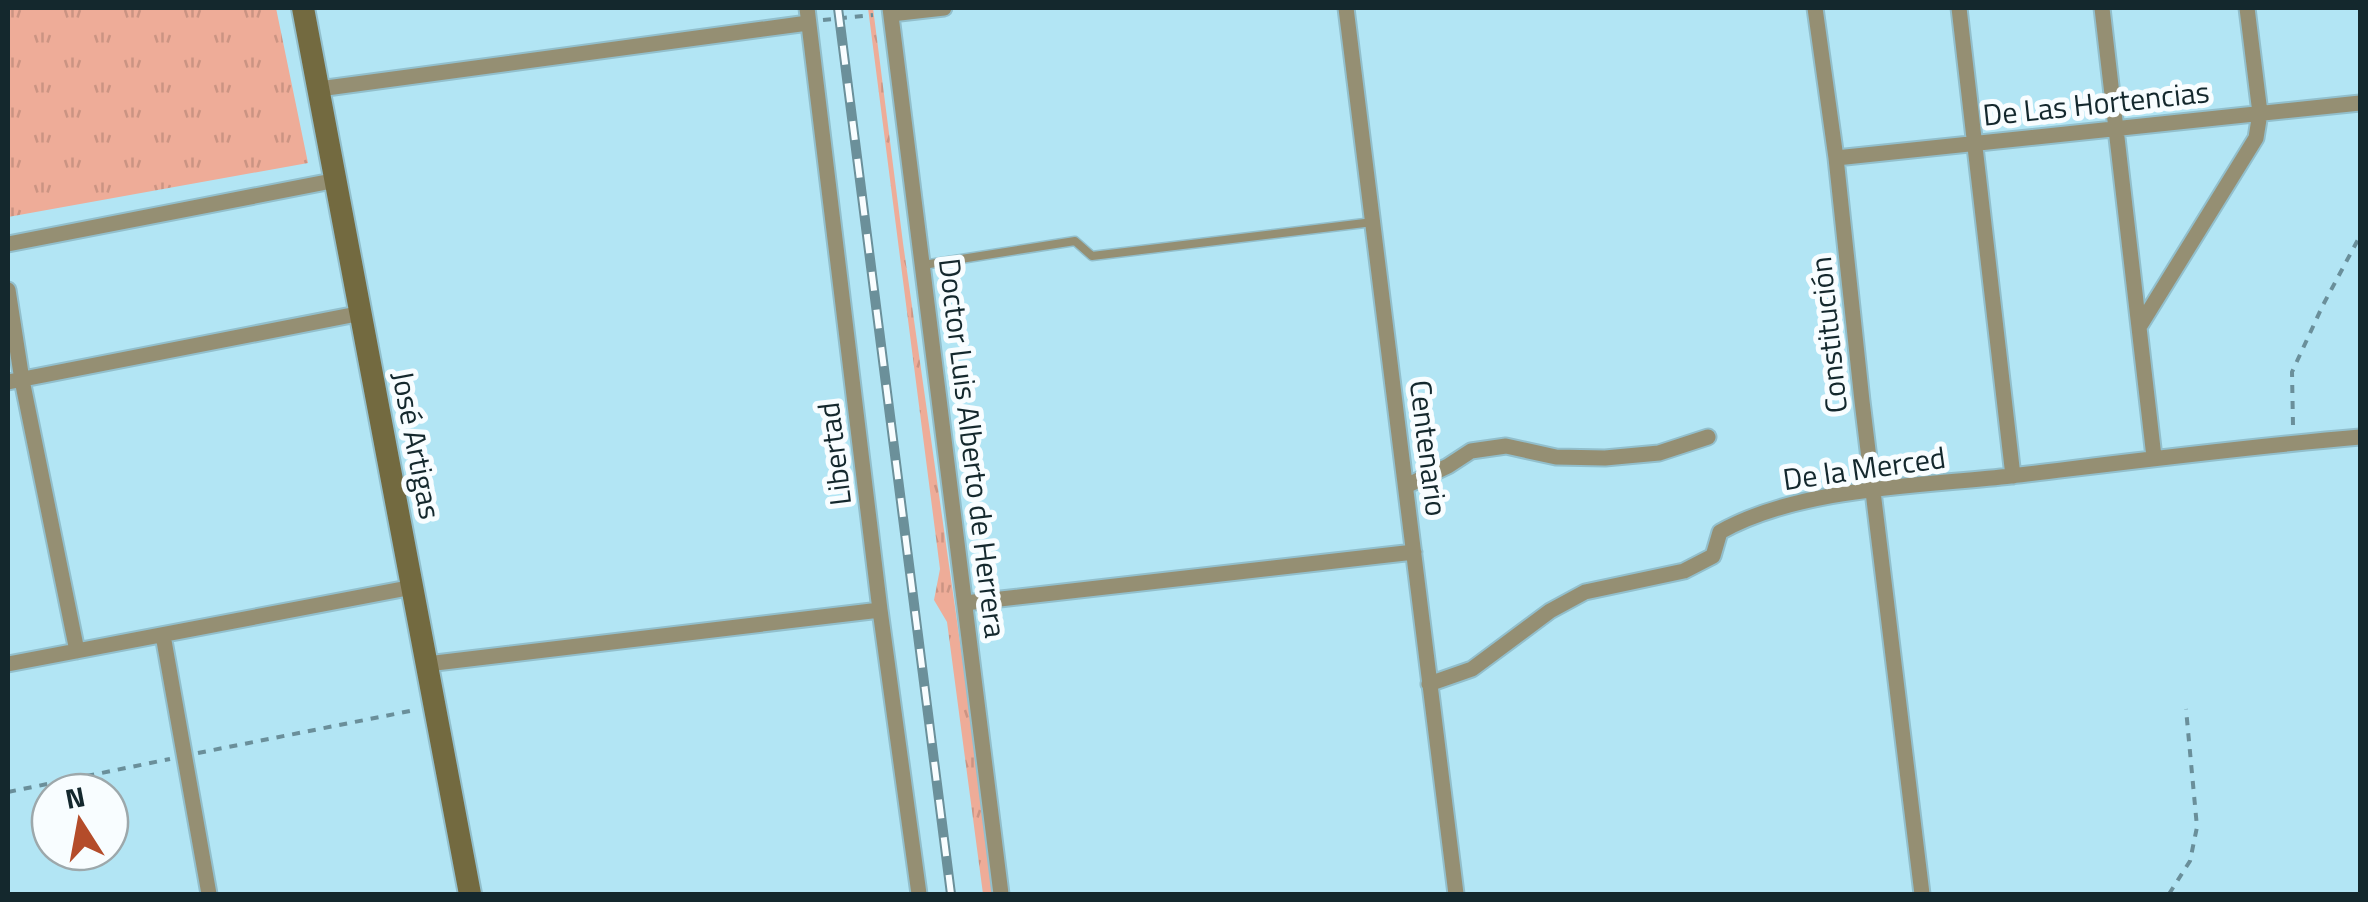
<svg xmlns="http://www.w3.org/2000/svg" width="2368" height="902" font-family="'Titillium Web',sans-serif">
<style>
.grass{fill:url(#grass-tufts)}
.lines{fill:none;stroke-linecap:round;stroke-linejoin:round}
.lane-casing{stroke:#92bfcc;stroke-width:11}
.street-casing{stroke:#92bfcc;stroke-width:19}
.secondary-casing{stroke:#92bfcc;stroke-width:26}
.path{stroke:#6a8f9a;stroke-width:4;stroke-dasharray:8 8;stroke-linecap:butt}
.lane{stroke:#958f73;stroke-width:8}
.street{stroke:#958f73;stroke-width:15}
.secondary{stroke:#736a40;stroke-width:22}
.rail-casing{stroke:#6b909a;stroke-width:10}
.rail{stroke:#f8fdff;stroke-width:6;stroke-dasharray:19;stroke-linecap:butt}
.labels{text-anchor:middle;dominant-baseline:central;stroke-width:10;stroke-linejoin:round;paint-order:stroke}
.street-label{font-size:30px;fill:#14282d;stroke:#f8fdff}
</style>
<defs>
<pattern id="grass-tufts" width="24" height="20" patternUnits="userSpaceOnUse" patternTransform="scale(2.5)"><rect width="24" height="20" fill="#eeac98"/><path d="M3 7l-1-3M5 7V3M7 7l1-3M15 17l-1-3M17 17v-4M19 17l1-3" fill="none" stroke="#cb9483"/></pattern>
</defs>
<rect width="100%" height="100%" fill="#b2e5f4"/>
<path class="grass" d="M8,8H276L308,163L8,217Z
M868,8H873L903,243L996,894H983L947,622L934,600L940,569Z"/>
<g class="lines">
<defs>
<path id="lane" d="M923,265L1075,241L1092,256L1373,222"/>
<path id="street" d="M807,8L880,610L919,894
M890,8L1001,894
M1346,8L1456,894
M1815,8L1836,158L1862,401L1922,894
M1959,8L2013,476
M2102,8L2154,457
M891,14L944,8
M319,89L808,23
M1836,158L2360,103
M8,244L337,180
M8,290L22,380L77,651
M2141,324L2256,138L2260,113L2247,8
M8,382L362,313
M1406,486L1448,466L1471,451L1506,446L1556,457L1605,458L1659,453L1708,437
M965,603L1414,552
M163,635L209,894
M8,664L413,587
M427,664L880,610
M1429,684L1472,669L1550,611L1585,592L1684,571L1713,556L1720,532C1800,487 1920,486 2011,476C2127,462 2243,447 2360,437"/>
<path id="secondary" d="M303,8L470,894"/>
</defs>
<use href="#lane" class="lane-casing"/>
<use href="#street" class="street-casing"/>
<use href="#secondary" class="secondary-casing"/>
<path class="path" d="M823,20L873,15
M2293,425L2292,372L2323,305L2360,236
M198,753L415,710
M8,792L170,759
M2169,894L2190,861L2197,827L2186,709"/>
<use href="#lane" class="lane"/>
<use href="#street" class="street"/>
<use href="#secondary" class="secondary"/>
<defs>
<path id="rail" d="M838,8L951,894"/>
</defs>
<use href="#rail" class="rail-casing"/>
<use href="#rail" class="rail"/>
</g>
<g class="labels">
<g class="street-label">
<text transform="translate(2096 103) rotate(-6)">De Las Hortencias</text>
<text transform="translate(1828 335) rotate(-96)">Constitución</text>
<text transform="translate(417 445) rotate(79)">José Artigas</text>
<text transform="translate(973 448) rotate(83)">Doctor Luis Alberto de Herrera</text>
<text transform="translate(1429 448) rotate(83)">Centenario</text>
<text transform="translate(834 454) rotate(-97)">Libertad</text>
<text transform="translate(1864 468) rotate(-8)">De la Merced</text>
</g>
</g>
<rect width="2368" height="902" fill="none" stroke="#14282d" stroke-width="20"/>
<g transform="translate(80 822) rotate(349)"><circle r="48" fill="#f8fdff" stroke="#9da8ab" stroke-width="2.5"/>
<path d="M0-8L18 38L0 25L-18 38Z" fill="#b44c2a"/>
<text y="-15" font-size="28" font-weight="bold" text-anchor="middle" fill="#14282d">N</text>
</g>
</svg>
